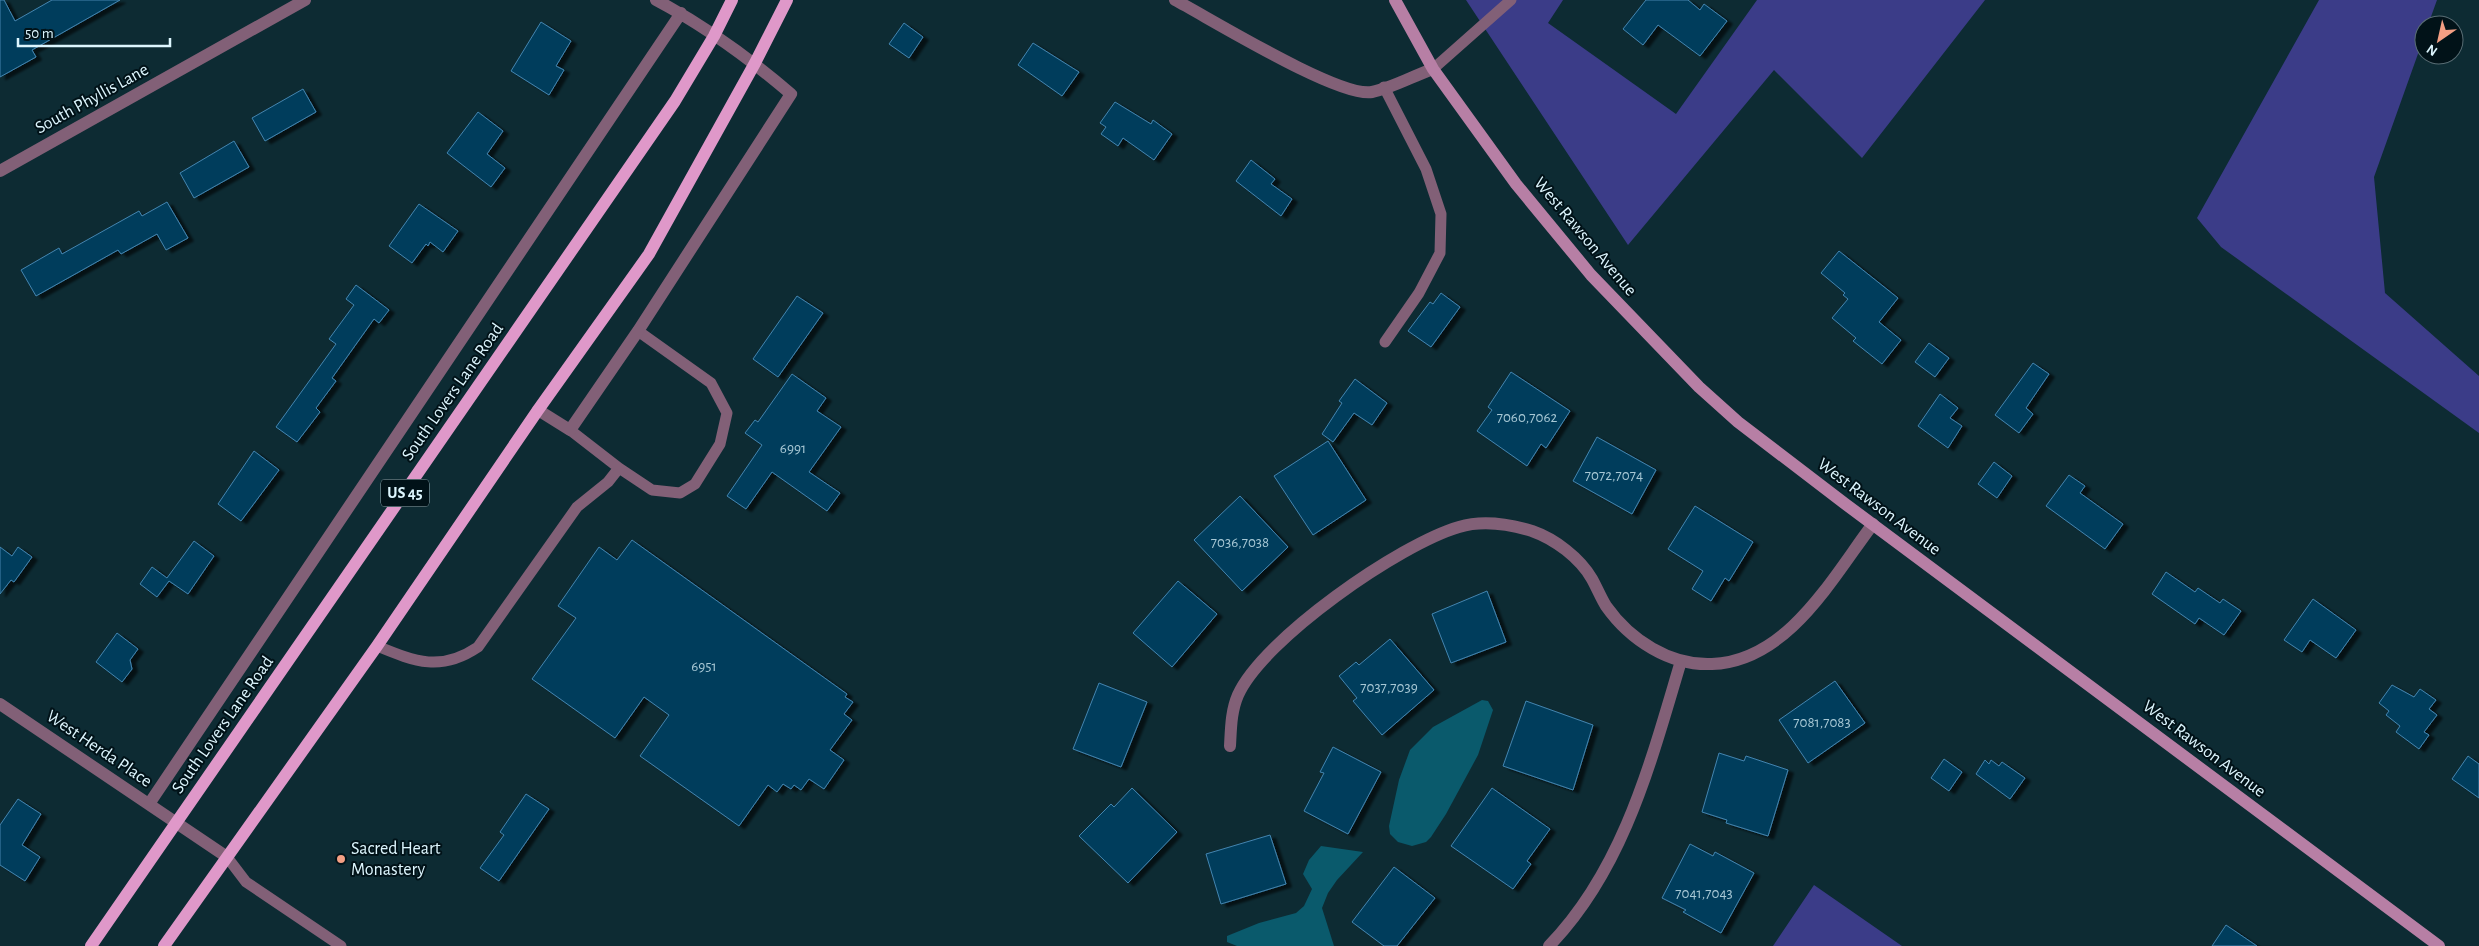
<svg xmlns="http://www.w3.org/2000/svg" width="2479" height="946" font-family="'Alegreya Sans',sans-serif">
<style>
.green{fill:#3b3c88}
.water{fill:#0a5a6c}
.building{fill:#043d5b;stroke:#4285b0;filter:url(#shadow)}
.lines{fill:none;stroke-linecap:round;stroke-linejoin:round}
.lane{stroke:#826077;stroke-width:11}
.street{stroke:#826077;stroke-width:12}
.secondary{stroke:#b77fa5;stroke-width:12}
.primary{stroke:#df98c9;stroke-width:12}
.poi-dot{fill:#f39f84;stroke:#011218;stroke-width:2}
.labels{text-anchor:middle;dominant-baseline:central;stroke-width:4;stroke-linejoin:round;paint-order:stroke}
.number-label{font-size:15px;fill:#a7c8d5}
.shield{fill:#011218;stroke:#9bb2b9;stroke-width:1}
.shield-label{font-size:16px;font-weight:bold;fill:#ddf6fe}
.street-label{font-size:18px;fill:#ddf6fe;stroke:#011218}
.poi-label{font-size:18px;fill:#ddf6fe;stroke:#011218;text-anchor:start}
</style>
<defs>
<filter id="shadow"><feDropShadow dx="5.5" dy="3" stdDeviation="1" flood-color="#0009"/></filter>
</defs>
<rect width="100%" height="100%" fill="#0d2b33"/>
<path class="green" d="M1466,0H1563L1548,23L1676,114L1757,0H1985L1862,158L1774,70L1628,245Z
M2319,0H2437L2428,25H2424V37L2374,177L2385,293L2479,376V433L2221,247L2197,218Z
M1814,885L1902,946H1773Z"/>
<path class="water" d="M1482,700L1488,701L1493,710L1478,755L1446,814L1431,837L1426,842L1412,846L1398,842L1390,834L1389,826L1399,780L1410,750L1433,727Z
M1321,846L1363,852L1337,880L1328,893L1322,908L1334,946H1237L1227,942V936L1259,923L1296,913L1304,906L1312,889L1303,874L1309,860Z"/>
<path class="building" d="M0,0H4L15,21L52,0H120L32,50L36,57L0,77Z
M1646,0H1688L1700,10L1704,4L1727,21L1700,56L1658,25L1643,45L1623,29Z
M541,22L571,41L556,66L564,70L549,95L511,71Z
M904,23L923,37L909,58L889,44Z
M1033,43L1079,72L1062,96L1018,65Z
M303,89L316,112L265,141L252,118Z
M1115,102L1151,124L1153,120L1172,134L1154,160L1123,138L1118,146L1101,134L1106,127L1100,123Z
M478,112L503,131L487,154L505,168L491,187L447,153Z
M234,141L249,167L194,198L180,173Z
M1251,160L1275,179L1271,184L1292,199L1281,216L1236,181Z
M167,202L188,238L166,250L157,234L121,254L118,250L36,296L21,270L59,248L62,254L139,211L142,216Z
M419,204L458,231L443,252L430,242L428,246L426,244L412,263L389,246Z
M1839,251L1898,298L1879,322L1901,340L1882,364L1853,341L1856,338L1832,318L1848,299L1843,295L1845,293L1821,273Z
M356,285L389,310L379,323L374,319L332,378L336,381L316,408L320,412L297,442L276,427L336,344L329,339L354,305L346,299Z
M1441,293L1460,307L1431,347L1408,331L1430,302L1433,304Z
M797,296L823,313L778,377L753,359Z
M1929,343L1949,358L1935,377L1915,362Z
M2033,363L2049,374L2026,408L2033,414L2019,433L1995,415Z
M1511,372L1570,411L1546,448L1541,444L1527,466L1477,431L1492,410L1488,407Z
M792,374L826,398L817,411L841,427L809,472L840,493L827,511L772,472L746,509L727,496L762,445L745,433L755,420L758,422Z
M1355,379L1387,403L1372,425L1354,413L1333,442L1322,434L1342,403L1339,401Z
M1940,394L1958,408L1950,418L1962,426L1948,448L1918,426Z
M1597,437L1656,470L1632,514L1573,481Z
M1328,441L1366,500L1313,535L1274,476Z
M254,451L279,470L241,521L218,504Z
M1994,462L2012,476L1997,498L1978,484Z
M2069,475L2085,486L2080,493L2123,524L2105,549L2046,506Z
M1240,496L1288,547L1242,591L1194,540Z
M1695,506L1753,542L1729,581L1725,578L1711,601L1692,589L1703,571L1668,549Z
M632,540L847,694L845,697L853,702L844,714L852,720L830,750L844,760L824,789L809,779L801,790L794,785L791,789L783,784L777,792L768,785L739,826L640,756L669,715L644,697L615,738L532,679L576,618L558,606L599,547L617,560Z
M194,541L214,556L188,594L169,581L157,597L140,584L152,567L167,578Z
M0,547L12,556L18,547L32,557L14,582L11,580L0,594Z
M2166,572L2195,592L2198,588L2220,603L2223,599L2241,611L2224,635L2199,618L2195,624L2152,594Z
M1178,581L1217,614L1172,667L1133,633Z
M1487,591L1506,642L1451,663L1432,614Z
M2313,599L2356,630L2336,658L2310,640L2302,652L2284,640Z
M117,633L138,649L130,660L132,669L122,682L96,662Z
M1390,639L1434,690L1382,735L1353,701L1357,698L1339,676L1356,662L1359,665Z
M1835,681L1865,723L1808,763L1779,720Z
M1099,683L1147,702L1121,767L1073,749Z
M2392,685L2414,697L2420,689L2436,700L2429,709L2437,715L2424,732L2429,735L2419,749L2396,732L2400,726L2386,715L2389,711L2379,703Z
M1526,701L1593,725L1573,790L1503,766Z
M1333,747L1381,772L1348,834L1304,811L1324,773L1320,772Z
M1719,753L1744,761L1746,756L1788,770L1768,836L1726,823L1727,820L1702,812Z
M2468,756L2479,764V798L2452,779Z
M1944,759L1962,772L1949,791L1931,778Z
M1985,760L1989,764L1991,760L1999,766L2002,762L2025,778L2010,799L1976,774Z
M1132,788L1177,832L1128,883L1079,836L1111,804L1114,807Z
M1492,788L1550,829L1527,861L1531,864L1513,889L1451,846Z
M526,794L549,809L499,881L480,868L504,835L500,832Z
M18,799L41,814L22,845L40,857L25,881L0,865V825Z
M1270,835L1286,884L1221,904L1206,854Z
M1690,844L1713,856L1715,852L1754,873L1721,933L1683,912L1686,910L1662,898Z
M1394,867L1435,898L1397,946H1384L1352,922Z
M2226,925L2257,946H2212Z"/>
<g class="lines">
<path class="lane" d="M1433,69L1511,0
M1384,87L1426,169L1441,214L1440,253L1419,293L1385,342
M619,468L652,490L680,493L695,484L720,444L727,413L711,383L638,331
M377,646C416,662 441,672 478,647L577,507L608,482L619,468L570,430
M227,857L246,882L341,946"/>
<path class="street" d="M1175,0C1211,19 1339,98 1372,92C1392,88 1413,76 1433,69
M0,171L305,0
M538,410L570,430L638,331L791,94C749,58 705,26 656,0
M0,704L227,857
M1230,746C1231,728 1231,711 1238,695C1263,639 1400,544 1459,527C1482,520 1509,524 1532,531C1555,539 1580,558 1592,579C1597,588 1601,598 1606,606C1630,640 1670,666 1712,664C1788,661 1832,578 1873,524
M149,804L681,13
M1549,946C1624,869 1651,761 1681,661"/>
<path class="secondary" d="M1395,0L1433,69L1516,184L1591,275L1699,387L1738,422L1844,503L2439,946"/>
<path class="primary" d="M91,946L675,101L714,36L732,0
M164,946L377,646L538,410L649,254L755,63L787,0"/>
</g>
<circle class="poi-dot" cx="341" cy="859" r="5"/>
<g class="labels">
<g class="number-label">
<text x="1527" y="417">7060,7062</text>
<text x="793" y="448">6991</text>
<text x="1614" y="475">7072,7074</text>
<text x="1240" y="542">7036,7038</text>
<text x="704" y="666">6951</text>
<text x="1389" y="687">7037,7039</text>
<text x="1822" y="722">7081,7083</text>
<text x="1704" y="893">7041,7043</text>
</g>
<rect class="shield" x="381" y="479.5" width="48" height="27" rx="4"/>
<g class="shield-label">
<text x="405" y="493">US 45</text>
</g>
<g class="street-label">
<text transform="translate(92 99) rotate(-29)">South Phyllis Lane</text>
<text transform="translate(1585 237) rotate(50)">West Rawson Avenue</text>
<text transform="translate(453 392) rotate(-55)">South Lovers Lane Road</text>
<text transform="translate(1879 507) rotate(37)">West Rawson Avenue</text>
<text transform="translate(223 725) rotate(-55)">South Lovers Lane Road</text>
<text transform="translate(99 749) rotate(34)">West Herda Place</text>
<text transform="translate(2204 749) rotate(37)">West Rawson Avenue</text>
</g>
<g class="poi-label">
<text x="351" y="849">Sacred Heart<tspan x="351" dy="21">Monastery</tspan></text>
</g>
</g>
<g transform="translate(2439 40) rotate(214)"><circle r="24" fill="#011218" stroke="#596d74"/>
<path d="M0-4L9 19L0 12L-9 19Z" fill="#f39f84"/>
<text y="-8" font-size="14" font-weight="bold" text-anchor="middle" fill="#ddf6fe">N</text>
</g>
<path d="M18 38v8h152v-8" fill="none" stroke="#ddf6fe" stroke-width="2.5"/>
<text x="25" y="38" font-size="15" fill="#ddf6fe" stroke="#011218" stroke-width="4" paint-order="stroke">50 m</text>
</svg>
